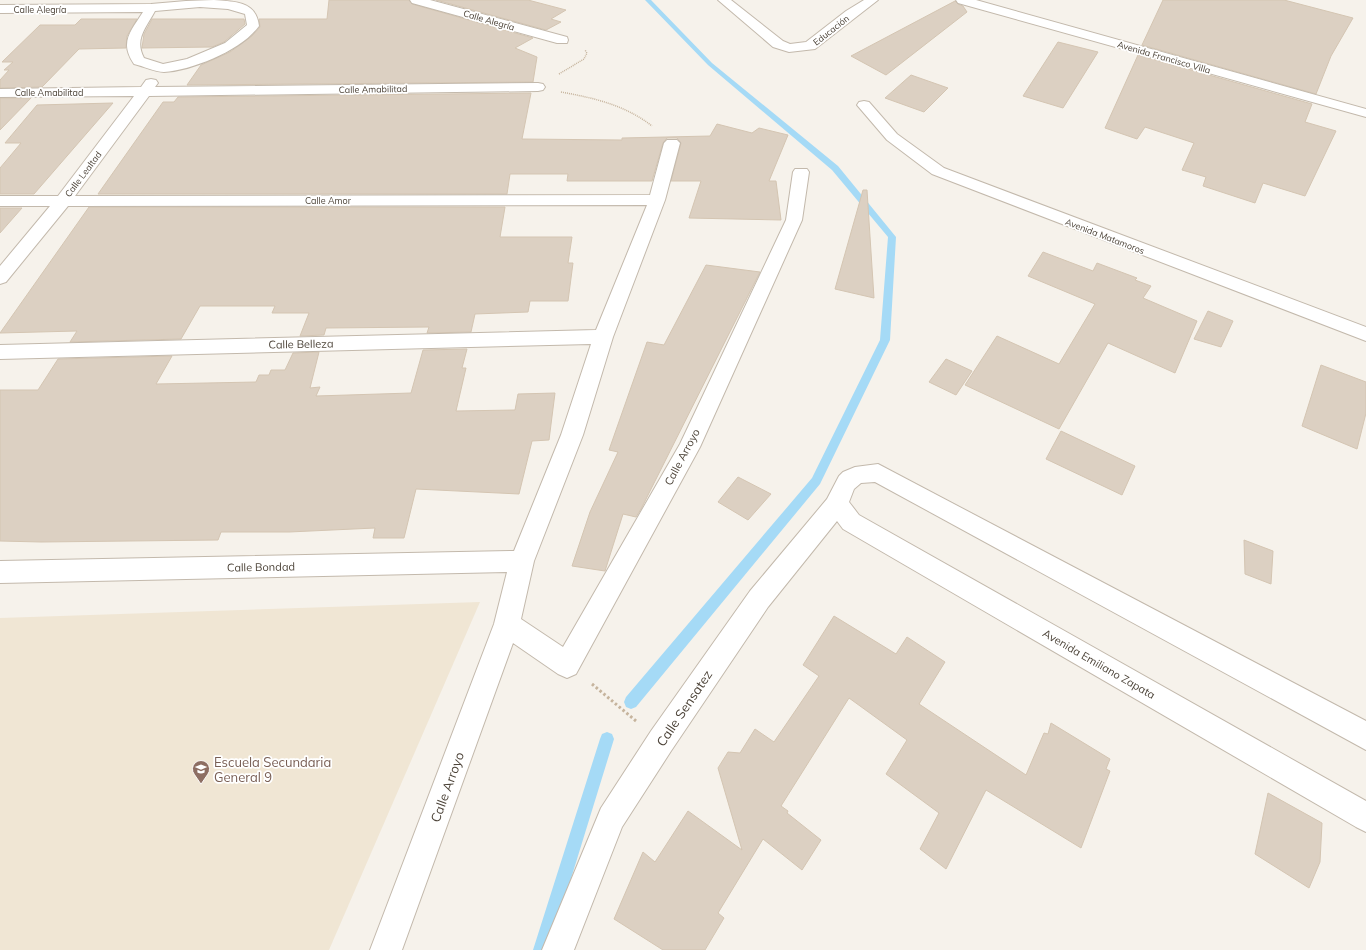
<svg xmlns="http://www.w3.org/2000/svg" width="1366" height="950" font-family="Mulish,sans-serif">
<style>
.education{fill:#f0e6d4}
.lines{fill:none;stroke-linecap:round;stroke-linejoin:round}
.stream{fill:#a5daf6;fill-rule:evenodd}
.building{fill:#dcd0c2;stroke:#d4c5b2}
.minor-casing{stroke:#c3b9ac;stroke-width:2}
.path-far1{stroke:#c6b49d;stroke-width:1.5;stroke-dasharray:1 1;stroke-linecap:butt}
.path{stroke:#c6b49d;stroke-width:3;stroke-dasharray:2.5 2.5;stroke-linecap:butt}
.minor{fill:#fff;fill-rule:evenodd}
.labels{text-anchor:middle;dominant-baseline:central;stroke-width:3.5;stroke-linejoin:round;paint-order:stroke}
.far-street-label{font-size:9px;fill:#4c4338;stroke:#fff}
.street-label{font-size:11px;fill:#4c4338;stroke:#fff}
.near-street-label{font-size:13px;fill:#4c4338;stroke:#fff}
.near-education-label{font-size:13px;fill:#785e54;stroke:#fff;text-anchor:start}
</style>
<rect width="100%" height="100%" fill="#f6f2eb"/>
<path class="education" d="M480,602L329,950H0V618Z"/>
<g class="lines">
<path class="stream" d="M645,0H651L712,63L838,166L896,237L890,340L820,484L636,707L631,709L626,707L624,702L626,697L812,478L880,340L888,237L832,170L708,65Z
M607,732L612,734L614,739L549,950H533L600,739L602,734Z"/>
</g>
<path class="building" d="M329,0H409L412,4L533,38L515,48L537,57L533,82L187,85L201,65L230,52L252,36L260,27L259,19H327Z
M436,0H528L566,10L551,19L561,22L546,30Z
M1163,0H1284L1353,18L1331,56L1316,94L1142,45Z
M955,1L958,4L963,6L967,12L886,75L851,56Z
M81,19H137L127,36L126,48L79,49L42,87L0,88V80L9,70H4L13,62H2L40,25H75Z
M152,19H244L245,24L224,42L212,47L142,48L144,34Z
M1058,42L1098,52L1063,108L1023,96Z
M1138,55L1312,104L1305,122L1336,131L1305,196L1263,183L1255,203L1203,186L1206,177L1182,170L1194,143L1145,127L1137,139L1105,128Z
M911,75L948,88L924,112L885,98Z
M531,93L522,139L622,140V138L710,136L717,124L752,133L759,128L788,135L769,181H776L781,220L689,218L701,181H671L681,143L677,138H667L663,143L652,181H567L568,174H510L507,194H98L163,102H174L178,97Z
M0,98H31L0,130Z
M113,103L34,194H0V168L21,143H5L37,105Z
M863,190H867L874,298L835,289Z
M89,207H505L500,237H572L568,263H573L568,301H530L528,312L475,314L471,332L427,333L429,327L326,328L324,335L300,336L309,313H272L275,306H200L181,339L70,342L77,331L0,333Z
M0,208H22L0,233Z
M1043,252L1093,271L1097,263L1137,278L1135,280L1151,286L1143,298L1197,321L1175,373L1108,343L1059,429L965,385L997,336L1059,364L1095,304L1028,276Z
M706,265L760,272L641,509L636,517L623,514L605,571L572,566L590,512L618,452L609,450L647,342L664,345Z
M1208,311L1233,321L1221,347L1194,339Z
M467,349L462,368H466L456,411L515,410L518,394L555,393L549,440L532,441L519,494L416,489L404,538H373L375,528L289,532H221L218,540L41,542L0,541V390H38L58,359L172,356L156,384L256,382L259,375H269L271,370H285L293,353L319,352L310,388L320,387L316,396L411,393L423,350Z
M946,359L972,371L956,395L929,382Z
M1321,365L1366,382V413L1357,449L1302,426Z
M1061,431L1135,466L1122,495L1046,459Z
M738,477L771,494L748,520L718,502Z
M1244,540L1273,551L1271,584L1245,574Z
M834,616L896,654L907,637L945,662L919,704L1026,775L1044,733L1048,734L1051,723L1110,759L1106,769L1110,771L1081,848L986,790L946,869L920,849L939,813L886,774L907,740L849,698L781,806L788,811L787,813L821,840L802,870L763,839L718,913L724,918L705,950H663L614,919L643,852L655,862L688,811L742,850L718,768L728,752L740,753L755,729L774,742L819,676L803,665Z
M1268,793L1322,823L1320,862L1309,888L1255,854Z"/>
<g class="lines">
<defs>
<path id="minor" d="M214,0C236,2 256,1 259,26C242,50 193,70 164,72C155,72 143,66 134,64C119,42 131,31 143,12L0,13V5L151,4L186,1ZM200,7L228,9L245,14L247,25L225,43L187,59L163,64L144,58C134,39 146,28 155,11Z
M410,0H430L567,37L568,40L567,43H557L412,3Z
M718,0H731L783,41L790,44L806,42L846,11L864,0H878L815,49L789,52L773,47Z
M956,0H976L1366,109V117L958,3Z
M151,79L156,80L158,83L155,87L538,83L543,84L545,87L543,90L538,91L149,96L75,196L650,195L664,143L667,140H677L680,143L665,200L613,337L583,435L534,561L521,619L563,647L680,444L786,220L793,172L795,169H807L809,172L802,220L700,447L576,674L567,678L558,674L513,643L402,950H370L494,624L507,572L0,583V561L514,551L561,435L591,344L0,359V345L596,330L647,205L68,206L6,282L0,284V266L50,206H0V196H58L134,96L0,97V89L141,87L146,80Z
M864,101L869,102L897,134L944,168L1366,327V341L932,174L887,140L857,105L859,102Z
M878,464L1366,721V750L875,482L861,483L854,489L849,502L859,515L1366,801V832L1356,827L843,529L837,521L768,607L671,751L622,827L574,950H542L601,808L651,731L750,591L827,499L839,476L843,472L855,467Z"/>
</defs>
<use href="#minor" class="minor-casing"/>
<path class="path-far1" d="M559,74L584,59L587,53L585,50
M561,92C594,98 625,105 652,126"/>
<path class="path" d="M592,684L636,721"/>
<use href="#minor" class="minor"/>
</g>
<defs>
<symbol id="school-pin" viewBox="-11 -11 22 30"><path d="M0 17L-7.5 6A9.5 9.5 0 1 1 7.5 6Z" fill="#8d6e63" stroke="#fff"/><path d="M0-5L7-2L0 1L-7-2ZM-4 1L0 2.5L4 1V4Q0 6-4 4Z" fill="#fff"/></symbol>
</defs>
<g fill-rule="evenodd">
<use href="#school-pin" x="191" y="759" width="20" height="27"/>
</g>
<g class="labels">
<g class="far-street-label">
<text x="40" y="9">Calle Alegría</text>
<text transform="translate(489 20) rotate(16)">Calle Alegría</text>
<text transform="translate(831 30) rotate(-38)">Educación</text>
<text transform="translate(1164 57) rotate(16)">Avenida Francisco Villa</text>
<text transform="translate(373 89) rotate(-1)">Calle Amabilitad</text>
<text x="49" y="92">Calle Amabilitad</text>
<text transform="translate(83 174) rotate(-53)">Calle Lealtad</text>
<text x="328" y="200">Calle Amor</text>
<text transform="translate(1105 236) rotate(21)">Avenida Matamoros</text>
</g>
<g class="street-label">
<text transform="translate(301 344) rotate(-1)">Calle Belleza</text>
<text transform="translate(682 457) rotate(-62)">Calle Arroyo</text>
<text transform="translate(261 567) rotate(-1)">Calle Bondad</text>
<text transform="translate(1099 664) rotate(30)">Avenida Emiliano Zapata</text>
</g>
<g class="near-street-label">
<text transform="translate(684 708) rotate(-56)">Calle Sensatez</text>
<text transform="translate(447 787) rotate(-70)">Calle Arroyo</text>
</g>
<g class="near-education-label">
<text x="214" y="762">Escuela Secundaria<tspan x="214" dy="15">General 9</tspan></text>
</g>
</g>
</svg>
